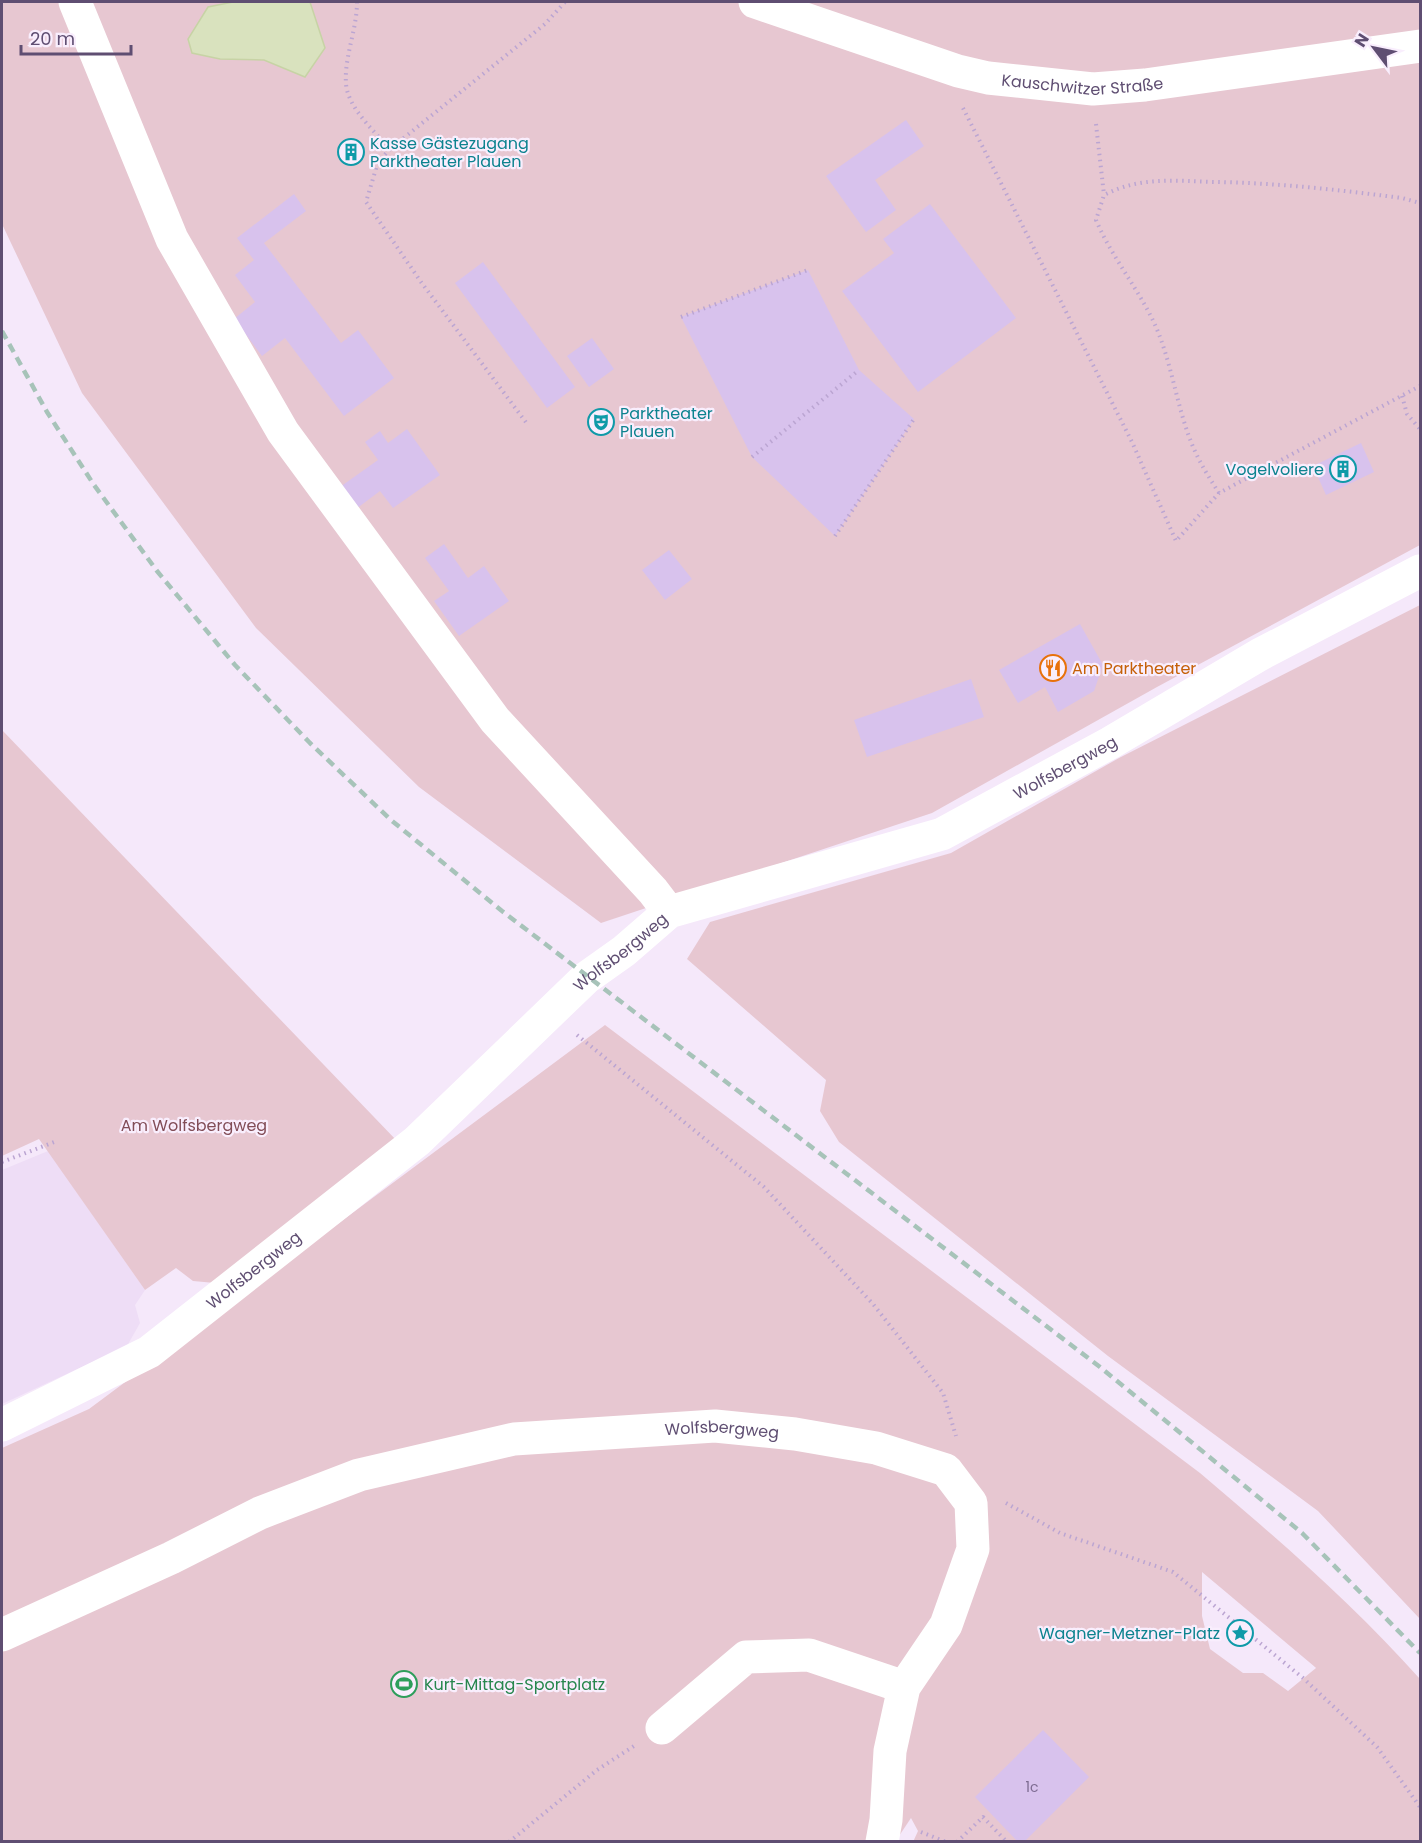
<svg xmlns="http://www.w3.org/2000/svg" width="1422" height="1843" font-family="Poppins,sans-serif">
<style>
.residential{fill:#eeddf6}
.green{fill:#e7c7d1;fill-rule:evenodd}
.water{fill:#d9e2be;stroke:#c7d3a5;stroke-width:1.5}
.building{fill:#d8c2ed}
.lines{fill:none;stroke-linecap:round;stroke-linejoin:round}
.path{stroke:#bba5d2;stroke-width:4;stroke-dasharray:1.5 4.5;stroke-linecap:butt}
.minor{stroke:#fff;stroke-width:33}
.rail{stroke:#a7c3b9;stroke-width:4.5;stroke-dasharray:9 6;stroke-linecap:butt}
.labels{text-anchor:middle;dominant-baseline:central;stroke-width:4.5;stroke-linejoin:round;paint-order:stroke}
.number-label{font-size:14px;fill:#7d6b91}
.street-label{font-size:16px;fill:#5f4e72;stroke:#f9eefd}
.culture-label{font-size:16px;fill:#0d838f;stroke:#f9eefd;text-anchor:start}
.food-label{font-size:16px;fill:#c56008;stroke:#f9eefd;text-anchor:start}
.park-label{font-size:16px;fill:#824d57;stroke:#f9eefd}
.leisure-label{font-size:16px;fill:#27864d;stroke:#f9eefd;text-anchor:start}
</style>
<rect width="100%" height="100%" fill="#f5e8fa"/>
<path class="residential" d="M48,1151L145,1290L135,1305L140,1323L127,1346L2,1404V1170Z"/>
<path class="green" d="M2,2H1420V545L1157,687L932,813L601,923L419,787L256,628L82,393L2,224Z
M1420,605V1619L1318,1511L1108,1356L839,1142L820,1111L826,1080L687,959L710,922L951,853L1119,758Z
M2,730L398,1142L215,1283L193,1281L176,1268L145,1290L39,1139L2,1156Z
M605,1025L1200,1473C1277,1538 1353,1604 1420,1679V1841L913,1842L918,1831L911,1818L895,1842L2,1841V1448L89,1409ZM1202,1572L1315,1667L1316,1668L1288,1691L1263,1673H1243L1210,1649L1202,1616Z"/>
<path class="water" d="M233,2H310L325,48L305,77L264,60L220,59L192,53L188,39L208,7Z"/>
<path class="building" d="M906,120L924,146L875,180L896,210L866,232L826,176Z
M353,145L357,152L349,159L344,153Z
M294,194L306,211L264,243L341,343L358,330L394,378L344,416L285,338L262,356L234,319L255,302L235,275L254,260L237,238Z
M930,204L1016,318L918,392L842,291L894,253L883,239Z
M483,262L575,387L547,408L455,283Z
M808,270L859,370L914,419L835,536L752,457L681,317Z
M592,338L614,369L589,387L567,356Z
M407,429L440,475L393,508L380,491L356,509L340,487L378,460L365,442L380,431L388,443Z
M1361,443L1374,472L1326,495L1313,466Z
M444,544L468,578L484,566L509,601L459,636L434,601L449,591L425,558Z
M669,550L692,579L665,600L642,570Z
M1080,624L1103,665L1094,691L1058,712L1045,687L1018,703L999,670Z
M971,679L984,717L867,757L854,720Z
M1043,1730L1089,1777L1024,1842H1018L975,1797Z"/>
<g class="lines">
<path class="path" d="M357,2C357,30 344,57 346,84C348,108 375,132 390,149L545,24L565,2
M963,108L1132,442L1176,541L1219,493L1420,386
M1096,124L1104,195
M390,149L378,162L366,202L421,282L528,425
M681,317L808,270
M1402,396L1407,414L1420,429
M752,457L859,370
M1219,493C1210,479 1201,465 1194,449C1177,410 1173,367 1156,327C1139,289 1112,258 1096,220L1104,195C1141,176 1176,181 1216,182C1279,183 1340,190 1402,198L1420,203
M835,536L914,419
M577,1035L764,1187L873,1304L943,1393L956,1436
M2,1162L57,1141
M1006,1503L1060,1533L1173,1572L1303,1678L1377,1747L1420,1807
M921,1832L946,1842
M509,1842L597,1770L634,1746
M957,1842L983,1817L1007,1842"/>
<g class="minor">
<path d="M75,2L172,239L283,432L495,720L653,891L669,912"/>
<path id="s1" d="M755,2L958,71L988,78L1093,89L1145,85L1420,46"/>
<path id="s2" d="M2,1425L149,1352L417,1141L586,978L624,951L669,912L942,834L1110,743L1259,655L1420,571"/>
<path id="s3" d="M2,1635L171,1558L260,1513L359,1475L514,1439L715,1426L795,1434L876,1448L946,1470L971,1503L973,1549L946,1625L904,1687L890,1751L886,1820L882,1842"/>
<path d="M662,1728L746,1657L809,1655L904,1687"/>
</g>
<path class="rail" d="M2,331L47,412L94,485L157,571L235,665L310,743L391,820L502,911L1100,1367L1302,1533L1420,1653"/>
</g>
<defs>
<symbol id="building-ring" viewBox="-11 -11 22 22"><circle r="9.5" fill="#f9eefd" stroke="#0f9aa8" stroke-width="1.5"/><path d="M-4-6H4V6H1V3H-1V6H-4ZM-2.5-4.3h1.7v1.8h-1.7ZM.8-4.3h1.7v1.8H.8ZM-2.5-1h1.7V.8h-1.7ZM.8-1h1.7V.8H.8Z" fill="#0f9aa8"/></symbol>
<symbol id="theatre-ring" viewBox="-11 -11 22 22"><circle r="9.5" fill="#f9eefd" stroke="#0f9aa8" stroke-width="1.5"/><path d="M-5-5.5Q0-4 5-5.5V0Q5 5 0 6Q-5 5-5 0ZM-3.3-2.5H-1v1.5H-3.3ZM1-2.5H3.3v1.5H1ZM-2.8 1Q0 5.5 2.8 1Z" fill="#0f9aa8"/></symbol>
<symbol id="restaurant-ring" viewBox="-11 -11 22 22"><circle r="9.5" fill="#f9eefd" stroke="#e8710a" stroke-width="1.5"/><path d="M-5-6h1v4h1v-4h1v4h1v-4h1v5L-1.5 .5V6h-2V.5L-5-1ZM5-6V6H3V1.5H1.5Q1.5-4 5-6Z" fill="#e8710a"/></symbol>
<symbol id="sight-ring" viewBox="-11 -11 22 22"><circle r="9.5" fill="#f9eefd" stroke="#0f9aa8" stroke-width="1.5"/><path d="M0-6L1.8-2.2L6-1.7L2.9 1.2L3.7 5.4L0 3.3L-3.7 5.4L-2.9 1.2L-6-1.7L-1.8-2.2Z" fill="#0f9aa8"/></symbol>
<symbol id="stadium-ring" viewBox="-11 -11 22 22"><circle r="9.5" fill="#f9eefd" stroke="#2e9e5b" stroke-width="1.5"/><path d="M0-5a6.5 5 0 1 0 0 10a6.5 5 0 1 0 0-10ZM-3.5-1.8h7v3.6h-7Z" fill="#2e9e5b"/></symbol>
</defs>
<g fill-rule="evenodd">
<use href="#building-ring" x="336" y="137" width="30" height="30"/>
<use href="#theatre-ring" x="586" y="407" width="30" height="30"/>
<use href="#building-ring" x="1328" y="454" width="30" height="30"/>
<use href="#restaurant-ring" x="1038" y="653" width="30" height="30"/>
<use href="#sight-ring" x="1225" y="1618" width="30" height="30"/>
<use href="#stadium-ring" x="389" y="1669" width="30" height="30"/>
</g>
<g class="labels">
<g class="number-label">
<text x="1032" y="1787">1c</text>
</g>
<g class="street-label">
<text stroke="none"><textPath href="#s1" startOffset="340">Kauschwitzer Straße</textPath></text>
<text stroke="none"><textPath href="#s2" startOffset="1270">Wolfsbergweg</textPath></text>
<text stroke="none"><textPath href="#s2" startOffset="783">Wolfsbergweg</textPath></text>
<text stroke="none"><textPath href="#s2" startOffset="297">Wolfsbergweg</textPath></text>
<text stroke="none"><textPath href="#s3" startOffset="759">Wolfsbergweg</textPath></text>
</g>
<g class="culture-label">
<text x="370" y="143">Kasse Gästezugang<tspan x="370" dy="18">Parktheater Plauen</tspan></text>
<text x="620" y="413">Parktheater<tspan x="620" dy="18">Plauen</tspan></text>
<text x="1324" y="469" text-anchor="end">Vogelvoliere</text>
<text x="1220" y="1633" text-anchor="end">Wagner-Metzner-Platz</text>
</g>
<g class="food-label">
<text x="1072" y="668">Am Parktheater</text>
</g>
<g class="park-label">
<text x="194" y="1125">Am Wolfsbergweg</text>
</g>
<g class="leisure-label">
<text x="424" y="1684">Kurt-Mittag-Sportplatz</text>
</g>
</g>
<rect width="1422" height="1843" fill="none" stroke="#5f4e72" stroke-width="6"/>
<g transform="translate(1374 48) rotate(302)" stroke="#f9eefd" stroke-width="4.5" paint-order="stroke">
<path d="M0-4.5L10 22L0 15L-10 22Z" fill="#5f4e72"/>
<text y="-9" font-size="16" font-weight="bold" text-anchor="middle" fill="#5f4e72">N</text>
</g>
<path d="M21 45v9h110v-9" fill="none" stroke="#5f4e72" stroke-width="3"/>
<text x="30" y="45" font-size="18" fill="#5f4e72" stroke="#f9eefd" stroke-width="4.5" paint-order="stroke">20 m</text>
</svg>
